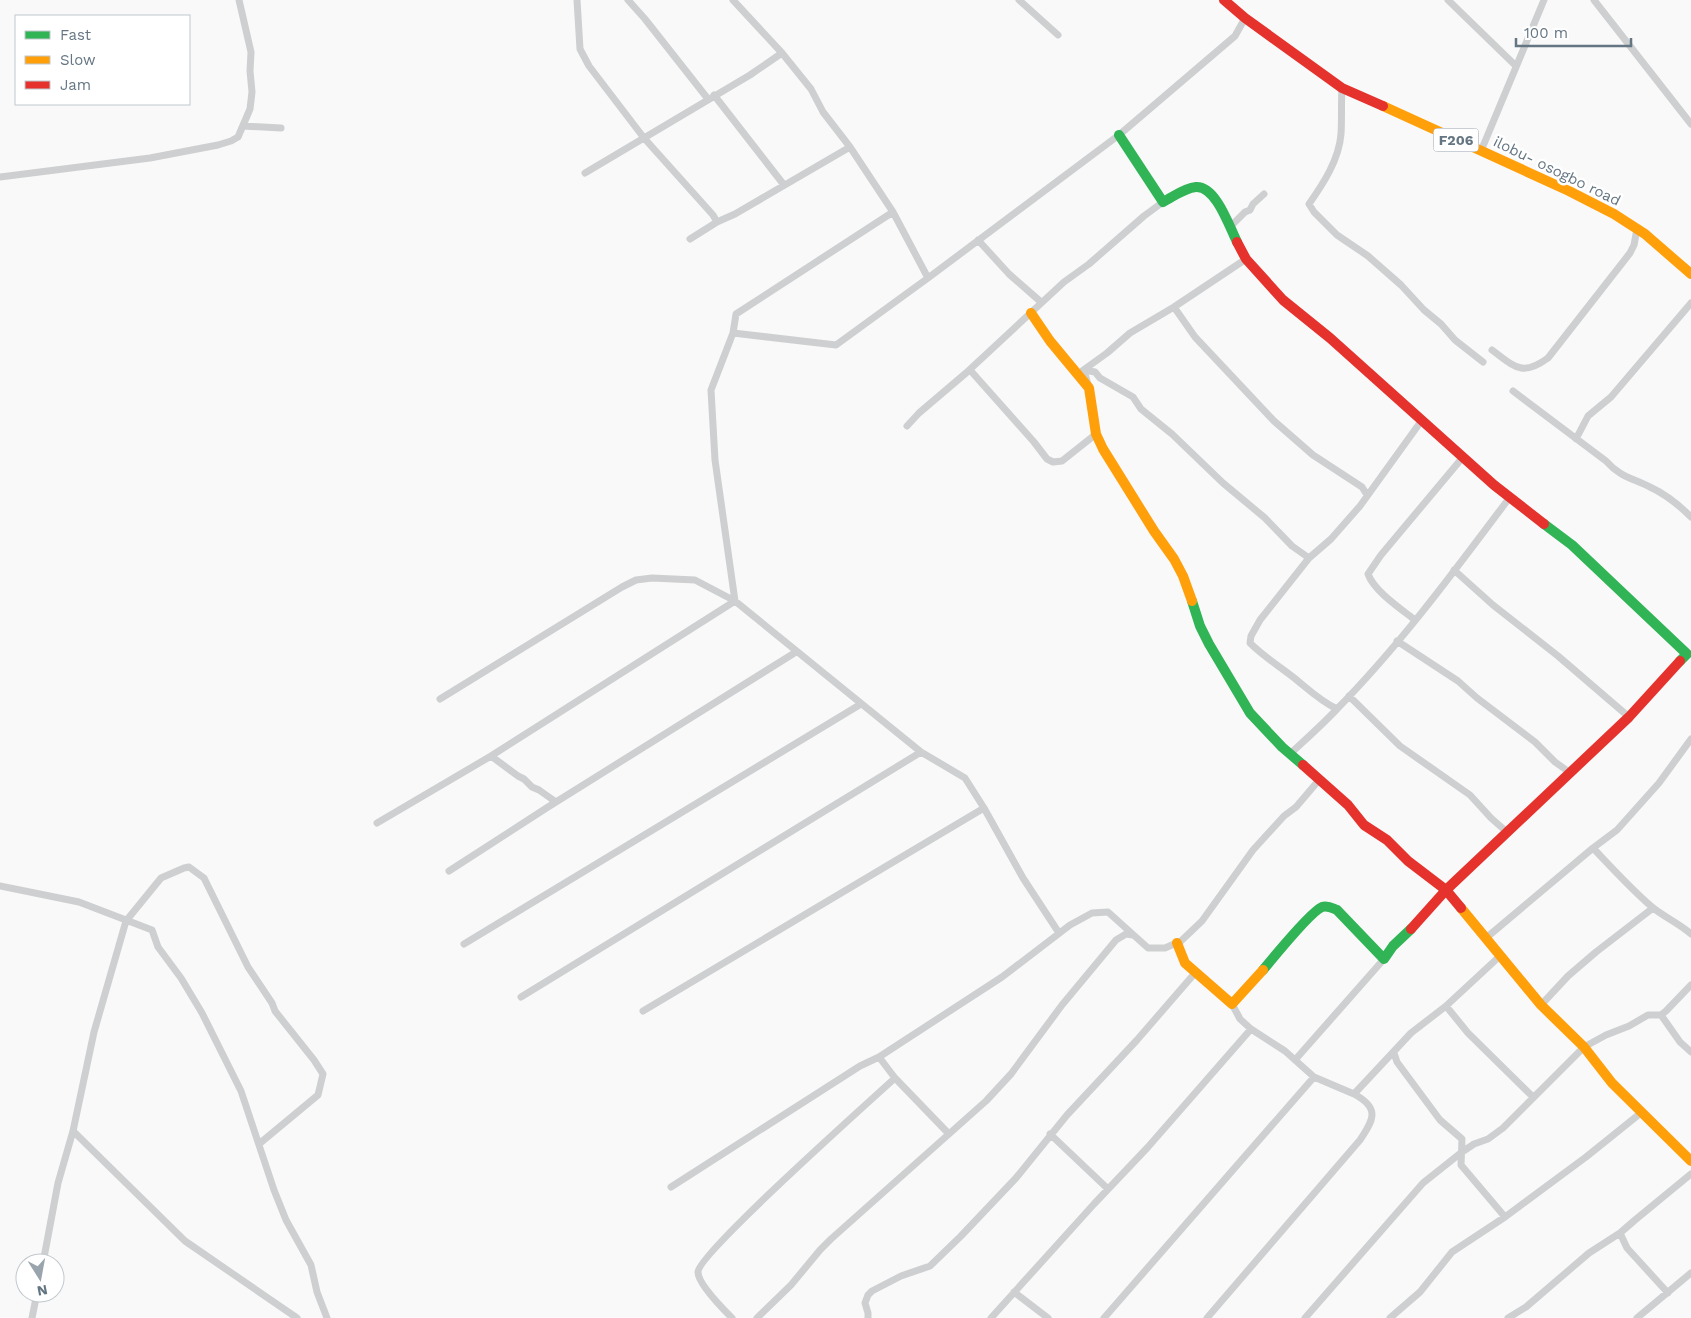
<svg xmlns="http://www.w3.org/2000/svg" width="1691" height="1318" font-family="'Work Sans',sans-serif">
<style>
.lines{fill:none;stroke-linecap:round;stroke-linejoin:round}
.street{stroke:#cecfd0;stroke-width:7}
.fast{stroke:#30b455;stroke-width:10}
.slow{stroke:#ff9f0a;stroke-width:10}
.jam{stroke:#e5322d;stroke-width:10}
.labels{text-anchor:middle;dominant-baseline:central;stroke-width:5;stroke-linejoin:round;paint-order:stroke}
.shield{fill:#fff;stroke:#939fa8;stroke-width:1}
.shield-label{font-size:14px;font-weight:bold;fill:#657683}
.street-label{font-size:15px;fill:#657683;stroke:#fff}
</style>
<rect width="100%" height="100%" fill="#f9f9f9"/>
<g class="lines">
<path class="street" d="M577,0L580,49L589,66L644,138L713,215L717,222L735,214L850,147
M628,0L645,19L708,99
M733,0L782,53L811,89L823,112L850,147L893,212L928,278L1119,135L1235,36L1245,18
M1019,0L1058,35
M1448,0L1516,66
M1594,0L1691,124
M1342,88C1341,103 1342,119 1341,134C1339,160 1323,184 1309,204L1314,212L1337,235L1368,256L1401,285L1424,310L1441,324L1455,340L1483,362
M714,95L784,185
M243,126L281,128
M1481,151L1544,0
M585,173L750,75L782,53
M0,177L150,158L218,145L231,141L238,137L250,109L252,92L250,71L251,52L239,0
M1230,227L1245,212L1250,210L1253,204L1264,194
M690,239L717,222
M978,240L1009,274L1041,302
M1174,307L1195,337L1274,421L1313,455L1362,487L1367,495
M733,333L836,345L928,278
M1492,350C1515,367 1522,377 1548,358L1630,253L1634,245L1637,229
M970,370L1034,442L1047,459L1053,462L1062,461L1096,434
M1082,371L1107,353L1130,333L1174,307L1246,259
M1088,385L1084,370L1095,372L1100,378L1133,397L1141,409L1172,434L1223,483L1265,518L1292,546L1309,558
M1513,391L1606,461C1620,477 1632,478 1650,487C1665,494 1679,505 1691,517
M907,426L919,413L966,373L1064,282L1089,264L1144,216L1163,202
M1576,439L1588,416L1611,397L1691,303
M1454,570L1493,605L1558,656L1629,717
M735,601L715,460L711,390L733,333L736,314L893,212
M1415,620C1401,609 1374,591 1368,574L1381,555L1463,457
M1397,641L1458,681L1477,698L1535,742L1555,762L1569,772
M1349,696L1400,746L1470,795L1491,818L1508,833
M440,699L622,587L636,580L652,578L695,580L735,601L921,752L965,778L984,808L1023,878L1059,933
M1337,709C1320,701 1308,689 1293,677C1279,666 1263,656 1250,643L1251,636L1260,620L1309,558L1331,539L1360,506L1422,420
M1691,739L1659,783L1617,830L1593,848C1612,868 1631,889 1652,907C1664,917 1679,923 1691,934
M1290,754C1306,739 1322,725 1337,709C1401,644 1456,569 1510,497
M491,756L518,776L524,779L532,787L539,790L556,802
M377,823L491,756L735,601
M449,871L548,807L796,652
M0,886L79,902L152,930L158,947L181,978L202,1013L241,1091L274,1190L286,1220L311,1265L317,1292L327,1318
M1486,938L1593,848
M464,944L861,704
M521,997L921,752
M1232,1004L1240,1019L1251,1029L1285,1051L1314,1077L1354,1094L1411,1033L1446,1006L1501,955
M1541,1005L1568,976L1596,952L1653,908
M1446,1006L1468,1033L1533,1097
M643,1011L984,808
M1661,1015L1680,1042L1691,1052
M1394,1053L1397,1062L1440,1120L1462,1139L1461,1165L1505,1217
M879,1057L895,1078L949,1134
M1295,1060L1384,959
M73,1131L185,1241L297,1318
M1050,1134L1108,1189
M671,1187L860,1066L879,1057L1002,977L1070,925L1092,913L1108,912L1148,948H1165L1181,941L1202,921L1253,850L1284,816L1296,807L1319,780
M1620,1233L1627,1248L1668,1293
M43,1263L58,1183L73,1131L94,1032L126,921L161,878L184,868L189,867L204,878L248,967L272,1003L275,1011L314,1060L323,1074L318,1095L259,1144
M1014,1292L1048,1318
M32,1318L37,1293
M732,1318C724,1310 698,1284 698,1272C698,1254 870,1101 895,1078
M757,1318L791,1285L820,1250L831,1239L986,1101L1011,1074L1062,1005L1116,940L1126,934L1133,935
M868,1318V1313L865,1303L868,1295L872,1291L901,1276L930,1266L961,1236L1016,1178L1067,1115L1137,1040L1195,973
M991,1318L1094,1204L1148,1147L1251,1029
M1104,1318L1314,1077
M1207,1318L1360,1140C1374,1119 1380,1108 1354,1094
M1305,1318L1423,1183L1462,1152L1474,1144L1488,1139L1503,1128L1584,1047L1606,1035L1629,1026L1648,1015H1661L1666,1011L1691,985
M1390,1318L1420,1292L1452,1252L1505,1217L1586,1157L1642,1112
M1508,1318L1526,1307L1589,1253L1620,1233L1635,1220L1691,1174
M1637,1318L1691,1273"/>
<path class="fast" d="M1119,135L1163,202C1173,197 1184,188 1196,187C1216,186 1229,226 1237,242
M1544,524L1572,545L1687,654L1680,661
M1192,601L1200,626L1209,644L1250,713L1282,747L1303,765
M1263,970C1274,957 1310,912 1322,907C1328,905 1332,908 1337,910L1384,959L1393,946L1411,929"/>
<path class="slow" d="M1383,106L1569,191L1614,214L1645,234L1691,274
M1031,313L1050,341L1089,388L1096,434L1103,449L1154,531L1174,559L1183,576L1192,601
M1461,908L1541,1005L1584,1047L1612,1083L1691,1161
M1177,943L1185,963L1232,1004L1263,970"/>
<path class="jam" d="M1224,0L1245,18L1342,88L1383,106
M1237,242L1246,259L1283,300L1330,338L1494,485L1544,524
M1303,765L1348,805L1364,825L1387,840L1408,861L1446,890L1461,908
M1411,929L1446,890L1629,717L1680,661"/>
</g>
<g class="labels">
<rect class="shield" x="1433.5" y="128.5" width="45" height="23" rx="4"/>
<g class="shield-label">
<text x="1456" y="140">F206</text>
</g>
<g class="street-label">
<text transform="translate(1557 171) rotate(26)">ilobu- osogbo road</text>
</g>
</g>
<rect x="15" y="15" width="175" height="90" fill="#ffffff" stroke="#c1c8cd"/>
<rect x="25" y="31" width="25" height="8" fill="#30b455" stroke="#c1c8cd"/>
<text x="60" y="40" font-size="15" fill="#657683">Fast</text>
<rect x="25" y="56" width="25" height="8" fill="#ff9f0a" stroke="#c1c8cd"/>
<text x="60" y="65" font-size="15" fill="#657683">Slow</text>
<rect x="25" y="81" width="25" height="8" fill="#e5322d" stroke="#c1c8cd"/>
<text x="60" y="90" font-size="15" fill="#657683">Jam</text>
<g transform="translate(40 1278) rotate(169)"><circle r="24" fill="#ffffff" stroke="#c1c8cd"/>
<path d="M0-4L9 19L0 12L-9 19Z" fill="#99a4ac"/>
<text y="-8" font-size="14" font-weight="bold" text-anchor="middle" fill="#657683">N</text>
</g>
<path d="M1516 38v8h115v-8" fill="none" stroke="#657683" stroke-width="2.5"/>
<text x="1524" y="38" font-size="15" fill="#657683" stroke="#ffffff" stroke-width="4" paint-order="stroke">100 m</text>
</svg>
